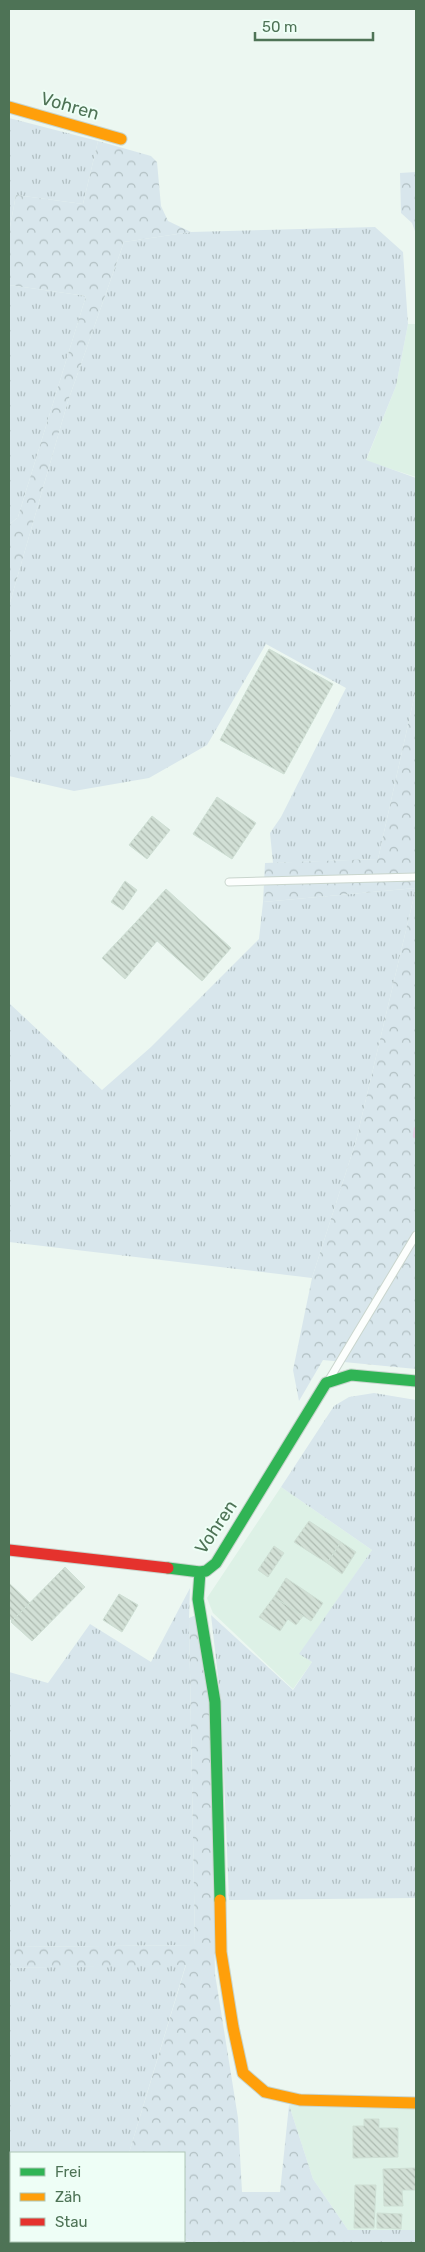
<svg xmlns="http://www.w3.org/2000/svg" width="425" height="2252" font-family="Rubik,sans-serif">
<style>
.residential{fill:#ddf1e6}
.grass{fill:url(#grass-tufts)}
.forest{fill:url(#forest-crowns)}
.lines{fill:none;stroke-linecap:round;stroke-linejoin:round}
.stream{stroke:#e6cfe6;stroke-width:4.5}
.building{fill:url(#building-back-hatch);stroke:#cedfd4}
.lane-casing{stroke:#c9d5cd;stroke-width:9}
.fast-casing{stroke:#c7d4cc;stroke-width:13}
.slow-casing{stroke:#c7d4cc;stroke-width:13}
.jam-casing{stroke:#c7d4cc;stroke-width:13}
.lane{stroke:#fcfefd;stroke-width:7}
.fast{stroke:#30b455;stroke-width:11}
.slow{stroke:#ff9f0a;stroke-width:11}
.jam{stroke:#e5322d;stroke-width:11}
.labels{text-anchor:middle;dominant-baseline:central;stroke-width:4;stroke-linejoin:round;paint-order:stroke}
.street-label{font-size:18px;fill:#4e7356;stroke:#eefef6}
</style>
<defs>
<pattern id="grass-tufts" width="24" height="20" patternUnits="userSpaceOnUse" patternTransform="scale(1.25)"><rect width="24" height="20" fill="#d8e6ec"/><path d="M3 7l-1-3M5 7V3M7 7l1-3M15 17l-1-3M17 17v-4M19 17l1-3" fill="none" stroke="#b1bfc2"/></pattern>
<pattern id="forest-crowns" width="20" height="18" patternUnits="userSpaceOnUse" patternTransform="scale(1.25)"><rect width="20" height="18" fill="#d8e6ec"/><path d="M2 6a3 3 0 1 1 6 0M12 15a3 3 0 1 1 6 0" fill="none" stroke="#b1bfc2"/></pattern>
<pattern id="building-back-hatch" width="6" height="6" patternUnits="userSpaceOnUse" patternTransform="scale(1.25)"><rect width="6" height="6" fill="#d2e0d6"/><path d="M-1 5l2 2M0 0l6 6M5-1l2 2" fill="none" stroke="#adbab0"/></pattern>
</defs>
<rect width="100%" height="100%" fill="#ecf7f1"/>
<path class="residential" d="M408,324H416V477L366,461L396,386Z
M281,1487L372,1550L300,1654L312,1662L293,1689L213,1613L207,1598Z
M416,2099V2230H348L313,2179L289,2105Z"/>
<path class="grass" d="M9,118L98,141L83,204L16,195L9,232Z
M375,227L403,252L408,324L396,386L366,460L416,478V689L378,859L273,863L270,833L281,817L346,688L266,644L207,745L149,778L74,791L9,776V606L68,401L124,242L191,232Z
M9,285L86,296L18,517L9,525Z
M416,888L356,1141L312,1278L9,1242V1003L102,1090L151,1047L259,939L263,902Z
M374,1393L416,1400V1898L229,1900L221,1703L211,1615L293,1690L312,1662L299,1654L372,1550L281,1487L334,1406L349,1397Z
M190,1588L189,1618L195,1945L9,1947V1672L48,1683L90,1624L151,1662Z
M186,1964L129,2153H11V2241H184V2238L196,2243H9V1968Z
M348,2230H416V2243H348Z"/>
<path class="forest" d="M98,141L151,156L157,162L161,206L168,221L191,232L124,242L68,401L9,606V525L18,517L86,296L9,285V232L16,195L83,204Z
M416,172V234L412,223L401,213L400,173Z
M416,689V1369L323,1360L299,1401L293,1370L312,1278L356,1141L416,888L263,902L265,863L378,859Z
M196,1615L210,1699L215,1974L238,2118L242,2192H280L289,2105L313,2179L348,2230V2243H196L184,2238V2153H129L186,1965L9,1968V1947L195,1945L189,1618Z"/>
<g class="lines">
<path class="stream" d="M415,1136L416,1129"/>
</g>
<path class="building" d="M269,649L333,684L284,774L220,740Z
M217,797L256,823L232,859L193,834Z
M152,816L170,830L147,859L129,845Z
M125,881L137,890L123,910L111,902Z
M166,889L231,948L202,981L136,922Z
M136,922L157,941L125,979L102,958Z
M309,1521L341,1542L327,1563L294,1542Z
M341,1542L356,1552L342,1574L327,1563Z
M274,1546L284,1553L268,1577L258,1570Z
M65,1567L85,1587L32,1641L11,1622Z
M286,1578L323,1603L311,1621L274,1597Z
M9,1583L30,1603L12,1621L9,1617Z
M119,1594L138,1605L122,1632L103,1620Z
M274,1597L303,1616L296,1625L288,1619L280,1631L259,1617Z
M364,2119H379V2128H398V2157L353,2158V2126H364Z
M416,2168V2190H402L403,2206H384L383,2169Z
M355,2185H376L374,2228H354Z
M377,2213L402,2214L401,2229L377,2228Z"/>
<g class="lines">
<defs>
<path id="lane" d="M229,882L416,877
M330,1378L416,1235"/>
<path id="fast" d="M168,1568L200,1572L206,1571L216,1563L326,1383L351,1375L416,1381
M200,1572L198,1599L215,1702L220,1900"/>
<path id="slow" d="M9,107L121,139
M220,1900L221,1952L233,2027L243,2073L265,2092L300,2100L416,2103"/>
<path id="jam" d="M9,1550L168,1568"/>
</defs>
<use href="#lane" class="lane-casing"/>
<use href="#fast" class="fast-casing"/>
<use href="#slow" class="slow-casing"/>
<use href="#jam" class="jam-casing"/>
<use href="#lane" class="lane"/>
<use href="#fast" class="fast"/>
<use href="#slow" class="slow"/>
<use href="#jam" class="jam"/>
</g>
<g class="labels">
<g class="street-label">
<text transform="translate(70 106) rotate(16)">Vohren</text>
<text transform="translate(216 1527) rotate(-56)">Vohren</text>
</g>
</g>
<rect width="425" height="2252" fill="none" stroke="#4e7356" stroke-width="20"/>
<rect x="10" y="2152" width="175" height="90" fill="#eefef6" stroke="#aec6b6"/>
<rect x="20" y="2168" width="25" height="8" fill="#30b455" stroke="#aec6b6"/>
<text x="55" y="2177" font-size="15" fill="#4e7356">Frei</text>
<rect x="20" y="2193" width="25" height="8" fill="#ff9f0a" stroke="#aec6b6"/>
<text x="55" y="2202" font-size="15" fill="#4e7356">Zäh</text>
<rect x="20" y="2218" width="25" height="8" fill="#e5322d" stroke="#aec6b6"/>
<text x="55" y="2227" font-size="15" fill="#4e7356">Stau</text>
<path d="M255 32v8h118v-8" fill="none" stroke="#4e7356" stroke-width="2.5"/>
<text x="262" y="32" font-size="15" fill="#4e7356" stroke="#eefef6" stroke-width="4" paint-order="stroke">50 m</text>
</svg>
